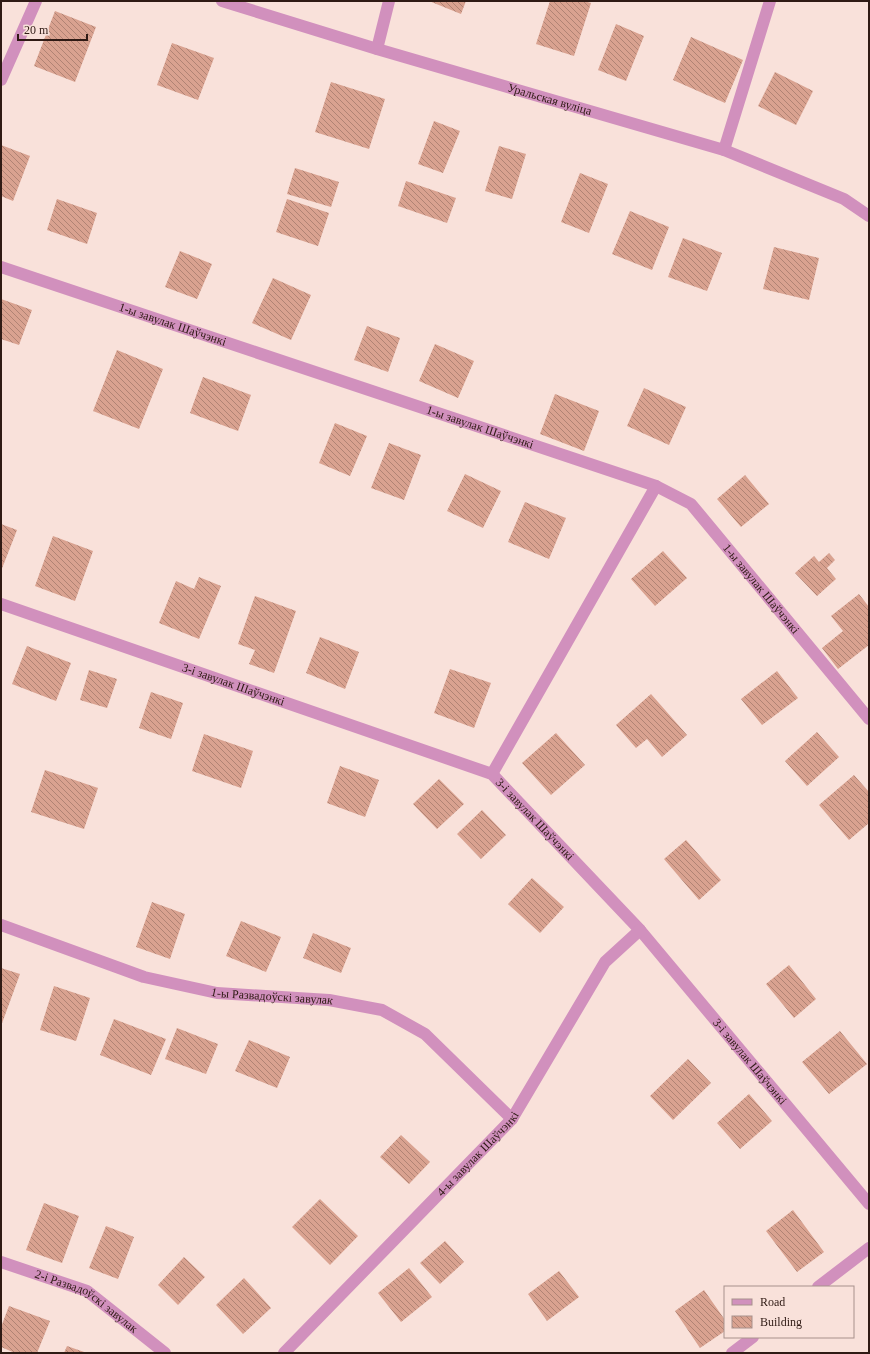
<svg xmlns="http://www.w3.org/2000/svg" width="870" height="1354" font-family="Georgia,serif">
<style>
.building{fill:url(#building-back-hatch)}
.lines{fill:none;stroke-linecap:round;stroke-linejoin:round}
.minor{stroke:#d190bd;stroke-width:12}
.labels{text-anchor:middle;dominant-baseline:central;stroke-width:3.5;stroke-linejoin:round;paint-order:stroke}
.street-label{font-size:12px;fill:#2f1a14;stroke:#f9e1da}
</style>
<defs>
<pattern id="building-back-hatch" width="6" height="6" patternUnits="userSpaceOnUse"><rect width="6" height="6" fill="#d9a290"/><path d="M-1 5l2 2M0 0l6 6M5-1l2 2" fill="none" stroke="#b08374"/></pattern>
</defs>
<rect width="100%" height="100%" fill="#f9e1da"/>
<path class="building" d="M429,1H466L461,14Z
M550,1H584L591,3L574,56L536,44Z
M55,11L96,27L75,82L34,66Z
M616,24L644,36L626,81L598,70Z
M691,37L743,60L725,103L673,80Z
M172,43L214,58L198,100L157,85Z
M775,72L813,91L796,125L758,106Z
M331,82L385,99L369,149L315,132Z
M434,121L460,131L443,173L418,164Z
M1,145L30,156L13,201L1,196Z
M499,146L526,154L512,199L485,191Z
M295,168L339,182L331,207L287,194Z
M580,173L608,184L589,233L561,222Z
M406,181L456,198L447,223L398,206Z
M57,199L97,213L87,244L47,230Z
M287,199L329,213L318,246L276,232Z
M630,211L669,227L652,270L612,254Z
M683,238L722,253L707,291L668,277Z
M774,247L819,258L809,300L763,289Z
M180,251L212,264L197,299L165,287Z
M273,278L311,295L291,340L252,323Z
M1,299L32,310L19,345L1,339Z
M367,326L400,338L388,372L354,360Z
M435,344L474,361L458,398L419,381Z
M117,350L163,369L139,429L93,411Z
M203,377L251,395L238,431L190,413Z
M644,388L686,407L669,445L627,426Z
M555,394L599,411L584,451L540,434Z
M335,423L367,436L350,476L319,463Z
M389,443L421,455L404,500L371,488Z
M465,474L501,491L483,528L447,511Z
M745,475L769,504L741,527L717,499Z
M525,502L566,518L549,559L508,542Z
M1,524L17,530L1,571Z
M53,536L93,551L75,601L35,586Z
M663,551L687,578L655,606L631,579Z
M829,553L835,560L827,568L836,579L817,596L795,573L814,556L819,562Z
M199,577L221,586L199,639L159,623L176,581L194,589Z
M859,594L869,607V645L838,669L822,648L843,631L831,616Z
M255,596L296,611L274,673L249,664L255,650L238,644Z
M320,637L359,652L345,689L306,673Z
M27,646L71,663L56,701L12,684Z
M450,669L491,683L474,728L434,713Z
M89,670L117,679L107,708L80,700Z
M777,671L798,698L762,725L741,699Z
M151,692L183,703L171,739L139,728Z
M651,694L687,735L662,757L647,739L636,748L616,725Z
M817,732L839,757L807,786L785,761Z
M556,733L585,765L551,795L522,763Z
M204,734L253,751L241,788L192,771Z
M340,766L379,780L365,817L327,803Z
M45,770L98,788L84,829L31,812Z
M854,775L869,792V823L849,840L819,805Z
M439,779L464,804L437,829L413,804Z
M482,810L506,835L481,859L457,834Z
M686,840L721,880L699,900L664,859Z
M532,878L564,907L540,933L508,904Z
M152,902L185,914L170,959L136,947Z
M241,921L281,937L266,972L226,956Z
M313,933L351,948L341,973L303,958Z
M789,965L816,999L794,1018L766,984Z
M1,968L20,974L1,1026Z
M54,986L90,998L76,1041L40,1030Z
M114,1019L166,1039L151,1075L100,1055Z
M177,1028L218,1044L206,1074L165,1059Z
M840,1031L867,1064L829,1094L802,1062Z
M249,1040L290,1057L277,1088L235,1071Z
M688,1059L711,1083L673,1120L650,1096Z
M749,1094L772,1121L740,1149L717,1123Z
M401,1135L430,1162L409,1184L380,1157Z
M320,1199L358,1236L330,1265L292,1227Z
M44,1203L79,1216L62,1263L26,1250Z
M793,1210L824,1252L797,1272L766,1231Z
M106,1226L134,1237L118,1279L89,1268Z
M445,1241L464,1262L440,1284L420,1263Z
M184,1257L205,1277L178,1305L158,1285Z
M409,1268L432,1297L401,1322L378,1293Z
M559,1271L579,1297L547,1321L528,1294Z
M244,1278L271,1308L243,1334L216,1305Z
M704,1290L725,1320V1331L700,1348L675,1311Z
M9,1306L50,1321L37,1353H15L1,1347V1327Z
M67,1346L87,1353H64Z"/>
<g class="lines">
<g class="minor">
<path id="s1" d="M222,1L377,49L724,150L844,199L869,216"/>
<path d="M377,49L389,1"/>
<path d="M1,80L36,1"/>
<path d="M724,150L770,1"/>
<path id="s2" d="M1,267L656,486L691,504L869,719"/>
<path id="s3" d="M1,604L492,774L640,930L869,1204"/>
<path d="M492,774L656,486"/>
<path id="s4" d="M1,925L144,977L217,993L329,1000L382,1010L425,1034L512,1119"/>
<path id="s5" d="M1,1262L87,1291L165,1353"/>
<path d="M818,1287L869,1248"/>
<path id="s6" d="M284,1353L512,1119L605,962L640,930"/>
<path d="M732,1353L753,1337"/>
</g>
</g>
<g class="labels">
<g class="street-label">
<text stroke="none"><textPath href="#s1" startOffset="342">Уральская вуліца</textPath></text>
<text stroke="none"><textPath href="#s2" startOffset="181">1-ы завулак Шаўчэнкі</textPath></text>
<text stroke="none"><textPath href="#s2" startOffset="505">1-ы завулак Шаўчэнкі</textPath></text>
<text stroke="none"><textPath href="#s2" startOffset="840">1-ы завулак Шаўчэнкі</textPath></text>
<text stroke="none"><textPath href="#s3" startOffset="246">3-і завулак Шаўчэнкі</textPath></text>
<text stroke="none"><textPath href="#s3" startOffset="582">3-і завулак Шаўчэнкі</textPath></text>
<text stroke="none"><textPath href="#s4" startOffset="282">1-ы Развадоўскі завулак</textPath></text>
<text stroke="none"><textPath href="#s3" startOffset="906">3-і завулак Шаўчэнкі</textPath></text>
<text stroke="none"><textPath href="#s6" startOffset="278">4-ы завулак Шаўчэнкі</textPath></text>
<text stroke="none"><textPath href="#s5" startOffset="95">2-і Развадоўскі завулак</textPath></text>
</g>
</g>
<rect width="870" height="1354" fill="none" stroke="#2f1a14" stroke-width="4"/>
<rect x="724" y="1286" width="130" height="52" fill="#f9e1da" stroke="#a8918b"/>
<rect x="732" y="1299" width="20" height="6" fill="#d190bd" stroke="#a8918b"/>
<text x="760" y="1306" font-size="12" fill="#2f1a14">Road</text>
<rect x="732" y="1316" width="20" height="12" fill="url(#building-back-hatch)" stroke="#a8918b"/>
<text x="760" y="1326" font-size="12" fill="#2f1a14">Building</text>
<path d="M18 34v6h69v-6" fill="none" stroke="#2f1a14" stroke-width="2"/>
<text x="24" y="34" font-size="12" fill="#2f1a14" stroke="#f9e1da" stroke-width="3" paint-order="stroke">20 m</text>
</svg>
